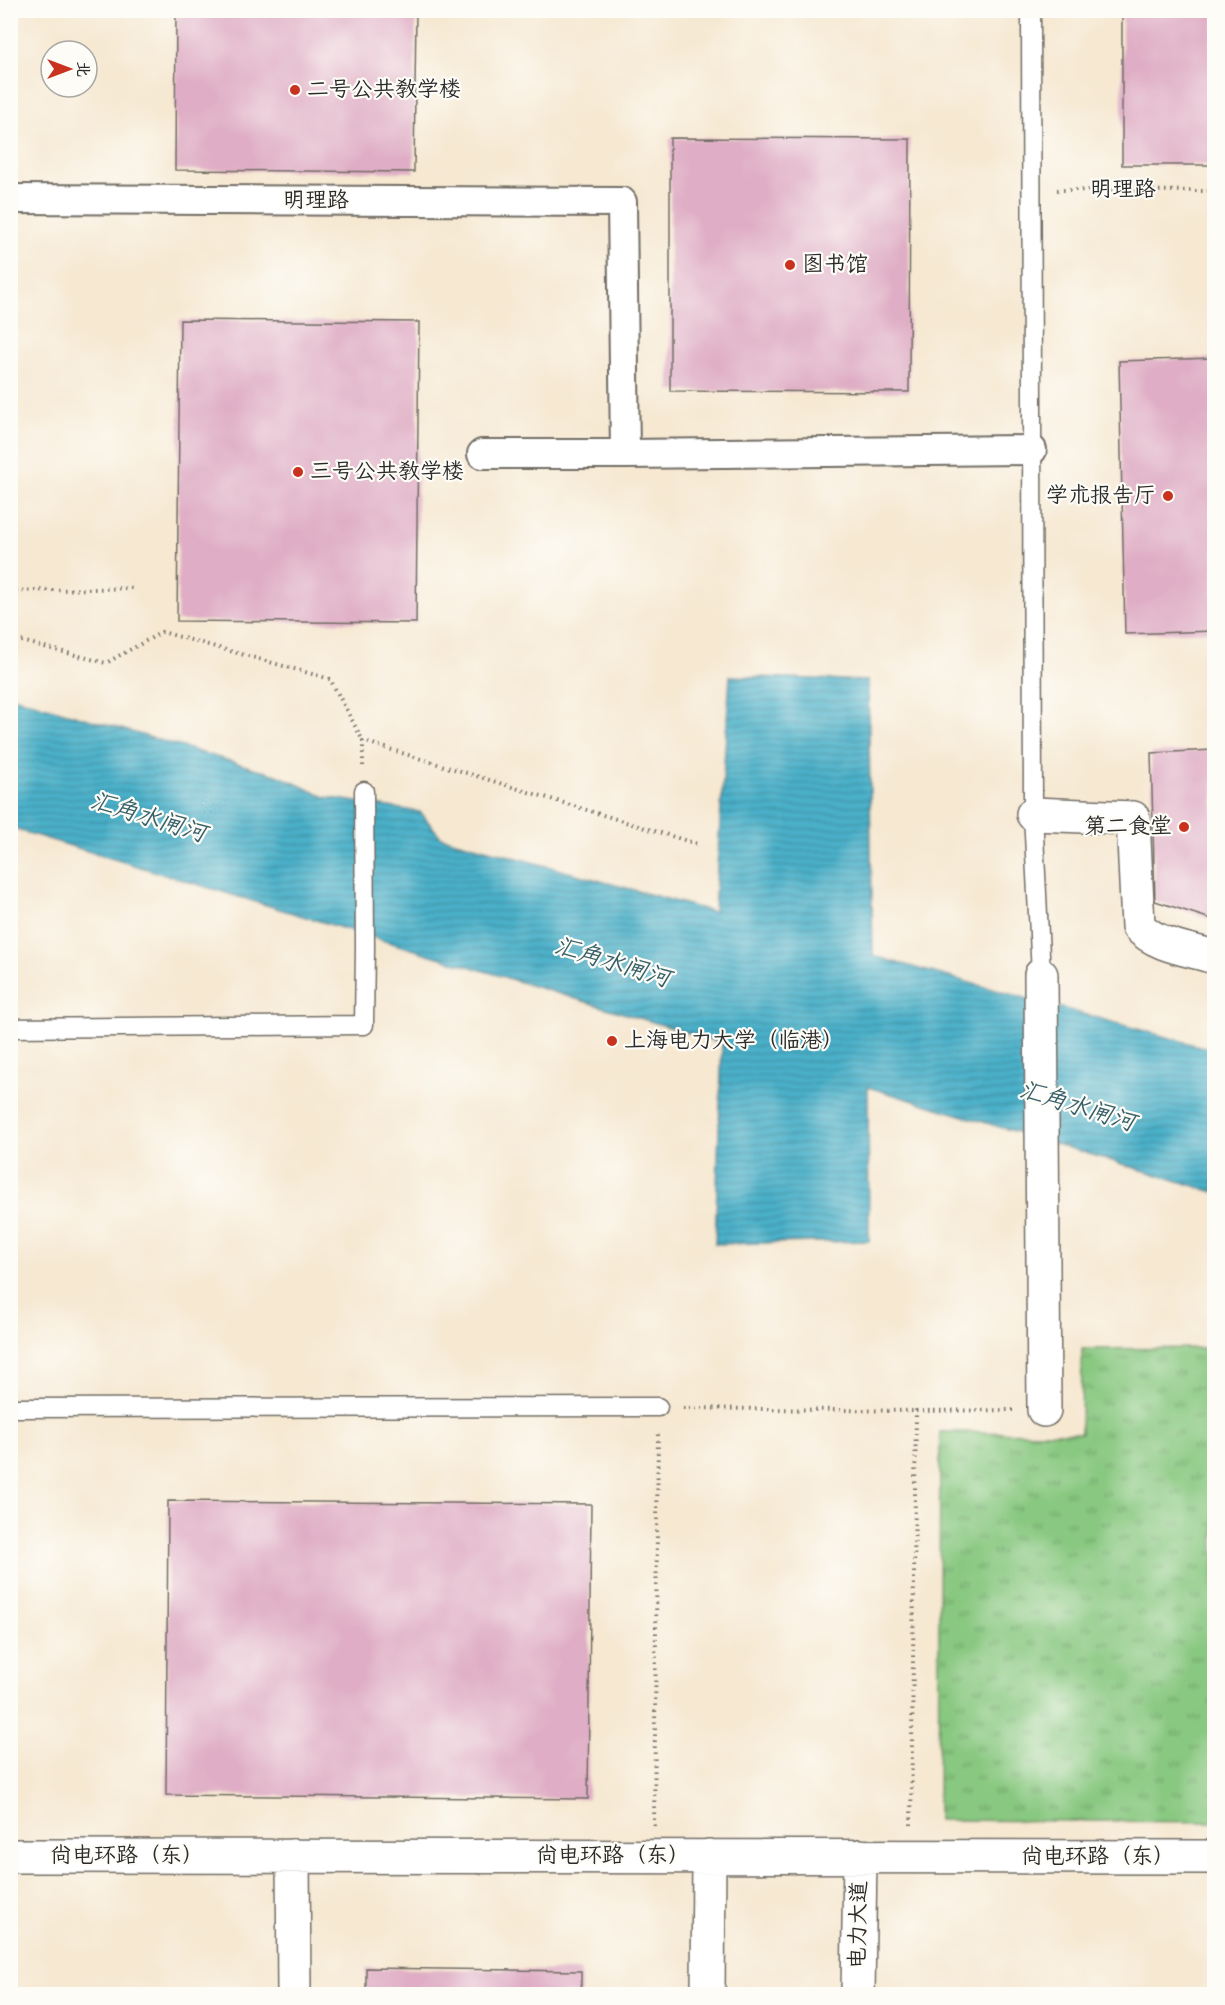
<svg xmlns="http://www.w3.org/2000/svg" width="1225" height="2005" font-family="Mynerve,'LXGW WenKai TC',sans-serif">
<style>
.grass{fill:url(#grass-tufts);stroke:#5a7a56;stroke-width:1.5}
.water{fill:url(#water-rules);stroke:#3a6e7a;stroke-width:1.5}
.building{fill:#dfadc5}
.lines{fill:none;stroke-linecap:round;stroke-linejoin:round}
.service-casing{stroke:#726d65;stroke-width:21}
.pedestrian-casing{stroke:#726d65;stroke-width:32}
.minor-casing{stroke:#726d65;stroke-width:36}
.path{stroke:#726d65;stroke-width:4;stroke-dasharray:1.5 4.5;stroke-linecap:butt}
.service{stroke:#fff;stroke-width:18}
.pedestrian{stroke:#fff;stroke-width:28}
.minor{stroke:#fff;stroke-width:33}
.poi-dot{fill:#c8321e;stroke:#fdfcf7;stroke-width:2}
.labels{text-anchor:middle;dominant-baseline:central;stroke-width:4.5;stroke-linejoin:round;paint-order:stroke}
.poi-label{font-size:22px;fill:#2b2b2b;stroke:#fdfcf7;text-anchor:start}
.street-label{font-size:22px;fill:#2b2b2b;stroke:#fdfcf7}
.water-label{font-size:24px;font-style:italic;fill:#37606a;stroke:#fdfcf7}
</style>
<defs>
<pattern id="grass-tufts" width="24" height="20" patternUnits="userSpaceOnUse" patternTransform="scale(1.5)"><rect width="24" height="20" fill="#88c880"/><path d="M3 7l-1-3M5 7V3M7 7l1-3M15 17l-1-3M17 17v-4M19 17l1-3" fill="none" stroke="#6fa369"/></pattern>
<pattern id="water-rules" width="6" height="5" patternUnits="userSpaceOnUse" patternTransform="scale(1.5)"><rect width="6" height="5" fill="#4ab0c9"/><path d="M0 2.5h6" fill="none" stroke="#3e8fa3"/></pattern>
</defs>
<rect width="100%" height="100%" fill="#fdfcf7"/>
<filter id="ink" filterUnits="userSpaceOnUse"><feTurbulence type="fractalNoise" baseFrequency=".0167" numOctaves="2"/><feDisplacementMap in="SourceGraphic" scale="12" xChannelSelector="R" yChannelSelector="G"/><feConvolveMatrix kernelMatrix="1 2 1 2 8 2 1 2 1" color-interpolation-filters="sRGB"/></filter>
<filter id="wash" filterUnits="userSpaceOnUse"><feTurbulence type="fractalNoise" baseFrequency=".008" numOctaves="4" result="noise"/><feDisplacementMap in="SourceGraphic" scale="24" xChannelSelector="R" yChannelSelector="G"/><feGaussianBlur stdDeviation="1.35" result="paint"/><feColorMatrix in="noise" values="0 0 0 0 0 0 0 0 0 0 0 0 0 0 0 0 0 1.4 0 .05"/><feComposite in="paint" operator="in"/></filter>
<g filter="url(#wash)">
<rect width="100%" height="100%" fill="#f6e8d1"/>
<path class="grass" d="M1214,1348V1822L938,1820L940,1432L1081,1433L1082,1349Z"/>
<path class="water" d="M730,676L868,681L873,956L1214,1050V1192L868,1087L869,1241L715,1244L722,1043L11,828L10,696L277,775L325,797L420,812L441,837L714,912Z"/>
<g id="blocks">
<path class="building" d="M176,10H416L414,172L175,170Z
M1122,10H1214V165H1122Z
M670,138L910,139L909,392L670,391Z
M180,320L419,322L416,623L177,621Z
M1214,358V631L1125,634L1119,361Z
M1214,750V920L1155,901L1151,753Z
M168,1501L591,1504L588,1799L166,1795Z
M366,1968L581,1971V1994H366Z"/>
</g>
</g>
<g filter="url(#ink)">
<use href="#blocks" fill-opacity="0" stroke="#726d65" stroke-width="1.5"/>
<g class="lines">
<defs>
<path id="service" d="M1031,10L1033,814L1041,975
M10,1028L364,1025L365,949L364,791
M10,1408L658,1407"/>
<path id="pedestrian" d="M10,199L622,202L625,454L1032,450
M482,454H625"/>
<path id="minor" d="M1033,814L1133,818L1138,926C1156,946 1189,949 1214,957
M1041,975L1044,1410
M10,1856L1214,1857
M293,1856L294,1994
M708,1994L709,1856
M858,1994L860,1856"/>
</defs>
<use href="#service" class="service-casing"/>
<use href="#pedestrian" class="pedestrian-casing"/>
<use href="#minor" class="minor-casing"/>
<path class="path" d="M1057,190L1214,191
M10,591L134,588
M10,638L106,663L162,632L330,679L363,741
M363,766V741L697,844
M683,1408L916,1411
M911,1825L916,1411L1013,1410
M654,1826L658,1432"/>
<use href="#service" class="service"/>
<use href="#pedestrian" class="pedestrian"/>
<use href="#minor" class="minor"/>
</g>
</g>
<g class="poi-dot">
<circle cx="295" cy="90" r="6"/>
<circle cx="790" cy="265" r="6"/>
<circle cx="298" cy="472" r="6"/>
<circle cx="1168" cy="496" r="6"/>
<circle cx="1184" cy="827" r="6"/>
<circle cx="612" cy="1041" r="6"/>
</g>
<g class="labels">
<g class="poi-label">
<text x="307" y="90">二号公共教学楼</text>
<text x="802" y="265">图书馆</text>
<text x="310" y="472">三号公共教学楼</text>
<text x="1156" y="496" text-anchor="end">学术报告厅</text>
<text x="1172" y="827" text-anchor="end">第二食堂</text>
<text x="624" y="1041">上海电力大学（临港）</text>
</g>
<g class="street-label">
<text x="1123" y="190">明理路</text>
<text x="316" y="201">明理路</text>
<text x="127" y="1856">尚电环路（东）</text>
<text x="613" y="1856">尚电环路（东）</text>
<text x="1098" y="1857">尚电环路（东）</text>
<text transform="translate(859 1925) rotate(-89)">电力大道</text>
</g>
<g class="water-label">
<text transform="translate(148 818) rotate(17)">汇角水闸河</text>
<text transform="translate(612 963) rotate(17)">汇角水闸河</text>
<text transform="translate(1077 1107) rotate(17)">汇角水闸河</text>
</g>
</g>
<rect width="1225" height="2005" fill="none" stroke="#fdfcf7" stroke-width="36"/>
<g transform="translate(69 69) rotate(90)"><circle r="28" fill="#fdfcf7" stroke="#a9a8a5" stroke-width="1.5"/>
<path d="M0-4.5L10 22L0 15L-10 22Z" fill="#c8321e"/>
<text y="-9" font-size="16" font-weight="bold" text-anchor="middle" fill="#2b2b2b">北</text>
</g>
</svg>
